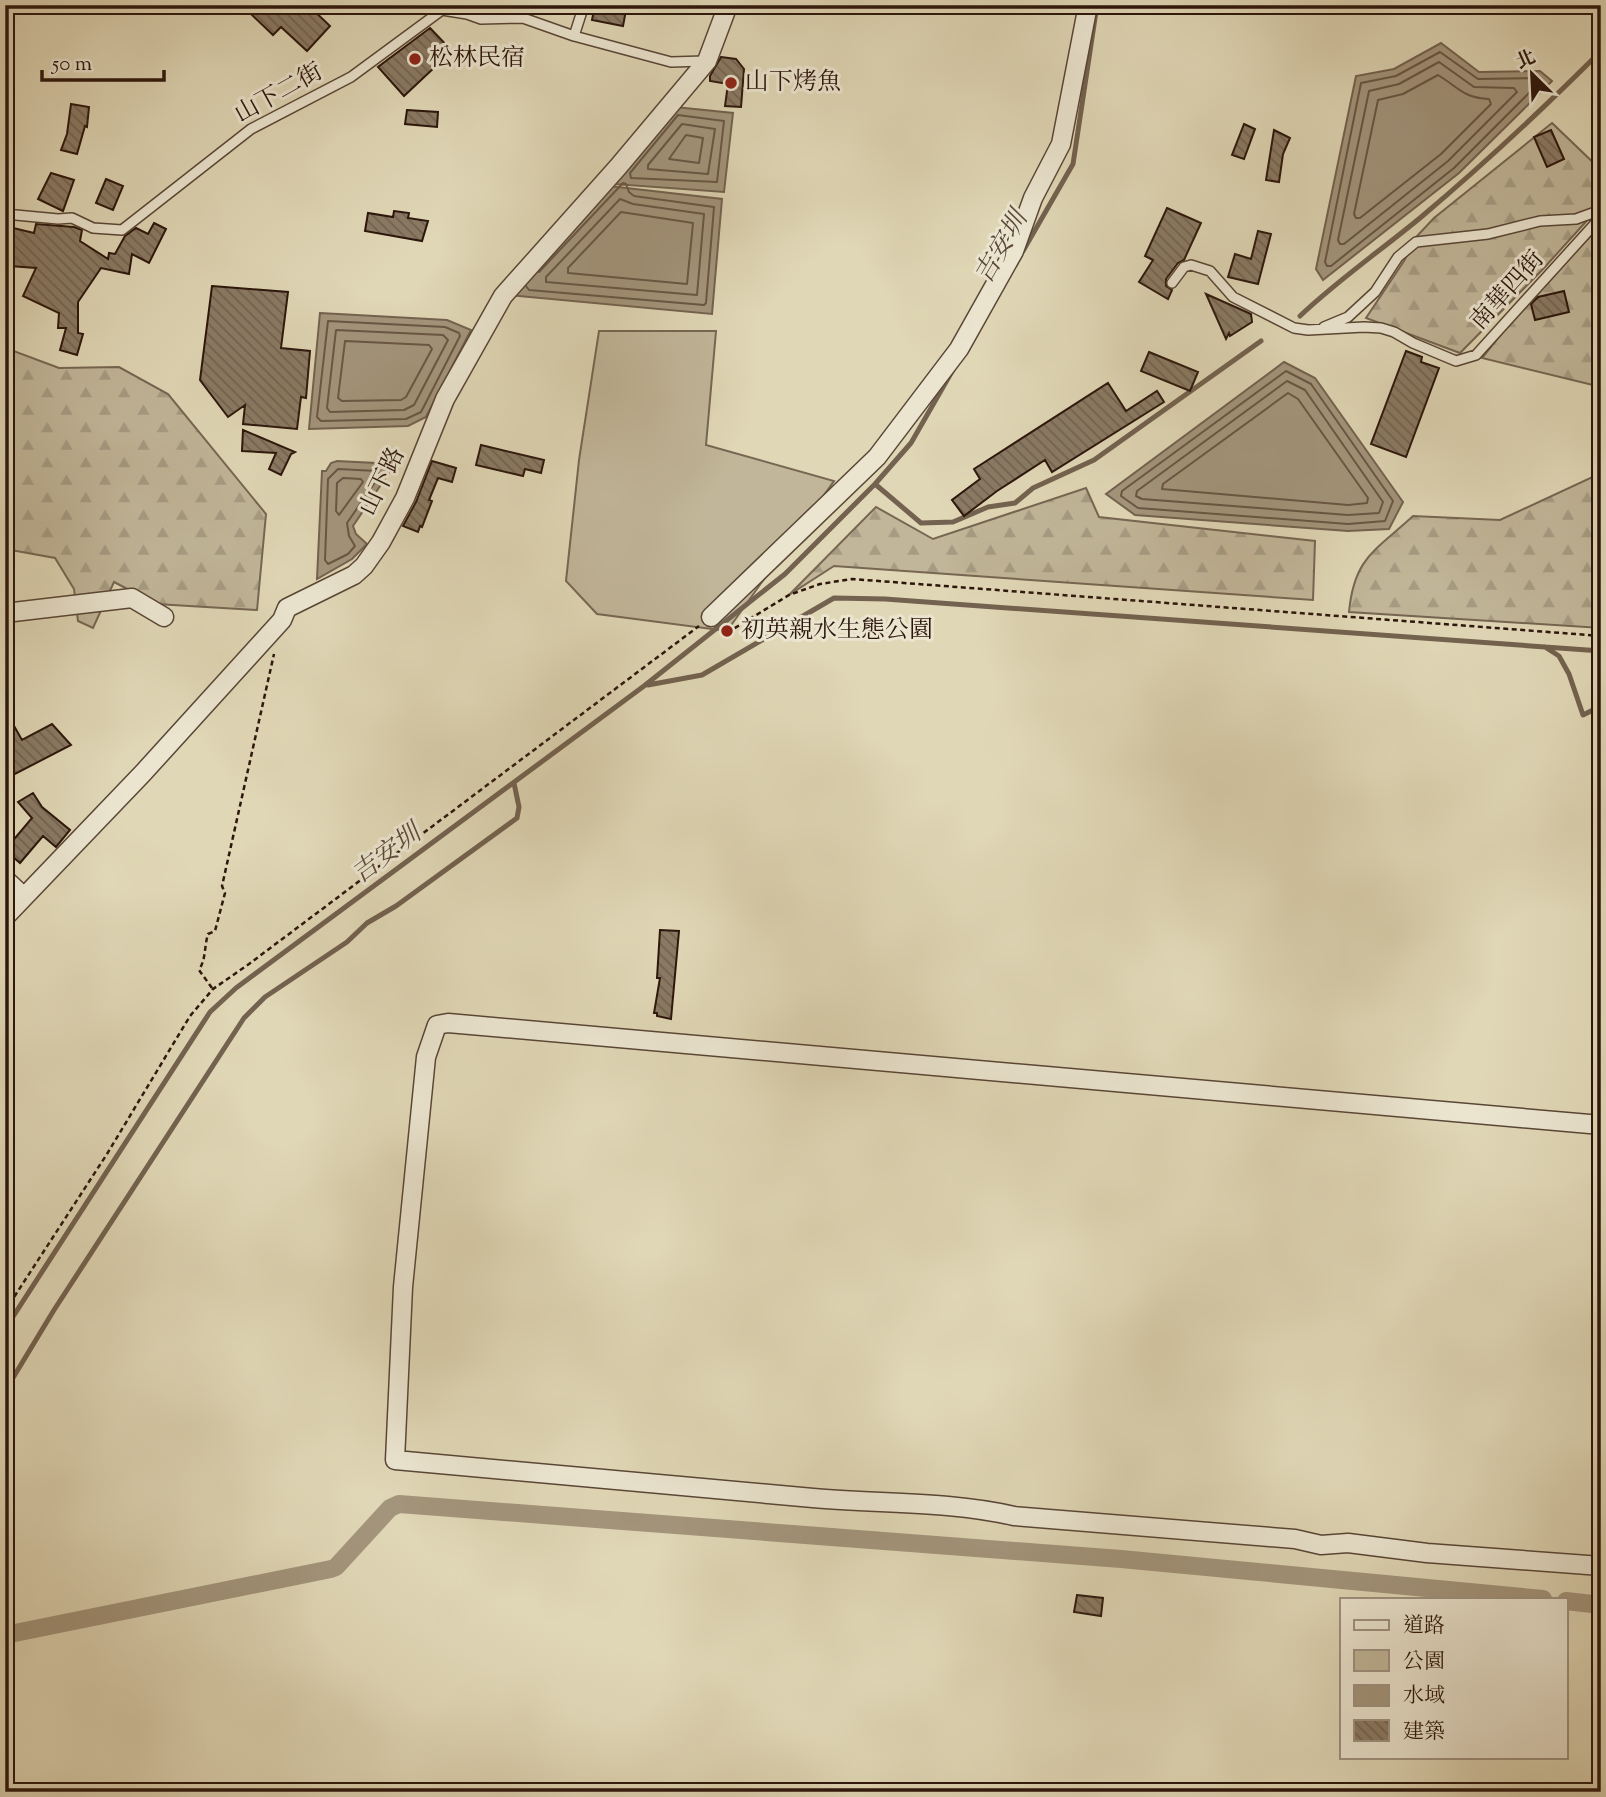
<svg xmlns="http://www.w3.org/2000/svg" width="1606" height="1797" font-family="'Sorts Mill Goudy','Noto Serif TC',serif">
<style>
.forest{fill:url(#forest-firs);stroke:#766652;stroke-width:2}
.green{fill:#c1b699;stroke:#766652;stroke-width:2}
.water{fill:#a3957c;stroke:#73624f;stroke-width:2}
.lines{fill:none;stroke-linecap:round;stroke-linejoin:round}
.shore{stroke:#685644;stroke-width:2}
.stream{stroke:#73624f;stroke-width:5}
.canal{stroke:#a3957c;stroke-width:18}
.building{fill:url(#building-back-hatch);stroke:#2c160c;stroke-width:2}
.service-casing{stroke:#594636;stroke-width:12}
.minor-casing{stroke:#594636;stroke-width:21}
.path{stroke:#2c160c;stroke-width:2.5;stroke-dasharray:5 3.5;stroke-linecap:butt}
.service{stroke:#ebe5d0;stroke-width:9}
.minor{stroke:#ebe5d0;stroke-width:18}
.poi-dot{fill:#8f2418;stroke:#ebe5d0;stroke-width:2.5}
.labels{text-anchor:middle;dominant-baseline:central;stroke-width:6;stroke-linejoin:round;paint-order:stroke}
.poi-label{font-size:24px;fill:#2c160c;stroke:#ebe5d0;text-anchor:start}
.street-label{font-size:24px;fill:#2c160c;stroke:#ebe5d0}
.water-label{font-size:26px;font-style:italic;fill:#5c4939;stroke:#ebe5d0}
</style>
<defs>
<pattern id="forest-firs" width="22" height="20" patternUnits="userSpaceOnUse" patternTransform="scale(1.75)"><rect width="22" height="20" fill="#c1b699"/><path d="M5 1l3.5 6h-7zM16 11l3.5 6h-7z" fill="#a69c83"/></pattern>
<pattern id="building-back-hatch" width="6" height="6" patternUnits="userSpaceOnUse" patternTransform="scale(1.75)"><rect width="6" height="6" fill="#8a7a64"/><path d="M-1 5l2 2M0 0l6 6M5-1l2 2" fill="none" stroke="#716351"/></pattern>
</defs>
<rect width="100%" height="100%" fill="#e0d7b6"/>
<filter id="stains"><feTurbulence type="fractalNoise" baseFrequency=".00286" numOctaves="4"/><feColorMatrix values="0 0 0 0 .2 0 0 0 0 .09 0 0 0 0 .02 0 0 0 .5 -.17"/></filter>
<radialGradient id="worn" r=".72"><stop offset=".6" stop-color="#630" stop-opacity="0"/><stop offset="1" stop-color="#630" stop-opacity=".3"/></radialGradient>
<path class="forest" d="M1552,123L1601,170V205L1544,268L1460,353L1366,318L1404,261L1417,236L1434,218Z
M1601,225V387L1482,358L1527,302Z
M5,346L8,349L59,368L119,367L168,394L266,514L257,610L156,604L114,582L93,628L78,621L74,589L55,558L5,549Z
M1601,473V628L1349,612C1354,558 1375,551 1413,516L1500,520Z
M1086,488L1099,517L1315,541L1313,600L834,566L789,595L876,507L933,539Z"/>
<path class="green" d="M599,331H716L706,445L834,481L727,631L597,614L566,581L579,460Z"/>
<path class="water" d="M1441,43L1479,72L1540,71L1552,81L1459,173L1323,280L1316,269L1356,76L1394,69Z
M675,107L733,113L724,192L613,184Z
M609,186L722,199L712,314L507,295Z
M320,313L447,320L471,330L426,417L408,426L309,429Z
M1284,362L1315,378L1403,502L1389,529L1348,531L1135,515L1106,494Z
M337,461L395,464L353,526L356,534L367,544L352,559L317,579L322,471H326L331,463Z"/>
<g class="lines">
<path class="shore" d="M1440,52L1478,79L1536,78L1539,83L1454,168L1331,266H1327L1325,262L1361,83L1396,76Z
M1439,62L1474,87L1514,88L1517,92L1448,161L1344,244H1340L1338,240L1369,91L1399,84Z
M1438,75C1458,87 1463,98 1489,99L1491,104L1441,154L1360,218H1356L1354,214L1378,100L1403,94Z
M678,115L724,121L717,182L631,178L630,173Z
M682,124L715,129L708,174L648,169V165Z
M686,135L703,138L699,163L669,159Z
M620,199L633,204L704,214L697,295L546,282V277Z
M621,212L693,223L687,284L568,273V268Z
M526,286L529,290L704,305L706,303L714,207L634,196L629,192L626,184L623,183L539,272
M328,321L445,327L459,333L460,336L421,412L406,419L321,421L317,417Z
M336,330L443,335L448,340L414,405L404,410L330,412L327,408Z
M345,341L429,345L432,349L406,397L401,400L342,401L338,398Z
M1286,371L1311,384L1393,501L1385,521L1348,524L1138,508L1121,496L1122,491Z
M1287,381L1305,390L1383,502L1379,513L1348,515L1142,499L1136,496L1137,491Z
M1288,393L1298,399L1368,498L1367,503L1348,505L1162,489L1163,484Z
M338,469L377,471L380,475L347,523L349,536L355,546L348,554L328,564L325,560L328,479Z
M343,478L361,479L363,482L339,515L336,511L337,483Z"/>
<path class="stream" d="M1023,251L1073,164L1097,5
M1300,316C1338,280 1380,251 1420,218C1483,165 1543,109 1601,51
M875,484L921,523L953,522L988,507L1015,503L1033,488L1094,460L1261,341
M1545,647L1559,656L1569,674L1583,715L1601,706
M648,685L702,675L834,598L885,599L1601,651
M5,1329L210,1012L236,988L644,686L785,574L875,484L911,443L954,368
M5,1391L54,1310L244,1018L265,997L347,942L367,923L396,906L517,818L519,807L514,783"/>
<path class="canal" d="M1566,1601L1601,1605
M5,1635L331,1569L336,1567L390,1508L399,1504L1121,1559L1543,1599"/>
</g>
<path class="building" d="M261,5H308L330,26L307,51L281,27L273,35L252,15Z
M595,5H627L623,26L592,20Z
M430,28L452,51L404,96L378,67Z
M721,57L736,59L744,69L741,107L725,106L728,84L710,81V76Z
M71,104L89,107L87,127L85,126L77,154L61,150L67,134Z
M407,110L438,112L437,127L405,124Z
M1244,124L1255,129L1244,159L1232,155Z
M1274,130L1290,138L1283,154L1279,182L1266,180Z
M1551,130L1564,159L1547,167L1534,137Z
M51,173L74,180L63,211L38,199Z
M106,179L123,186L113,210L96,203Z
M1167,208L1201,223L1184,260L1178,263L1166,279V286L1172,290L1168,299L1139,282L1153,260L1145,256Z
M394,211L409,213L408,218L428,221L422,241L365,231L368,213L393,217Z
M154,223L166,229L149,263L132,254L129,274L101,268L78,302V333L83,334L77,355L60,350L66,328H58L59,313L23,296L36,268L10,266L12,243L5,242V226L34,233L36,224L74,227L82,230L80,241L108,259L109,253L115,254L125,236L136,228L148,234Z
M1258,231L1271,234L1258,284L1228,277L1235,254L1251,259Z
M212,286L288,292L281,348L310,351L306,398L301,397L297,429L243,424L245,405L228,417L200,380Z
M1564,291L1569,312L1535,320L1531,304L1538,297Z
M1206,294L1251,314L1252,322L1230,336L1229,333L1226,339Z
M1406,351L1422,357L1421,362L1439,368L1406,457L1371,444Z
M1149,352L1198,372L1190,391L1141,371Z
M1108,383L1126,411L1157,391L1164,402L1052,472L1045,460L997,491L964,516L952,500L980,479L974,469Z
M243,430L295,452L291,454L281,475L269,469L276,453L242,451Z
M481,445L544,460L541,473L525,469L523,476L476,465Z
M432,461L456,468L452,482L438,478L429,500L432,501L422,527L420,526L418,532L403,526L416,502Z
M5,710L22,740L52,724L71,745L5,779Z
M33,793L42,807L70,830L56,847L43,836L20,863L5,850L32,818L18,802Z
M660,930L679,931L671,1019L657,1016V1013H654L660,978H657Z
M1077,1595L1103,1598L1101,1616L1074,1612Z"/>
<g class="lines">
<defs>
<path id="service" d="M574,36L584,5
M5,214L58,219L72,218L93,228L122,230L251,129L351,77L442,10L467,14L481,19L523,18L574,36L671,62L705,61
M1172,283L1184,267L1191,265L1210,271L1233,297L1294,328L1308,330L1364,327L1381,328L1394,332L1413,343L1456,361L1476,355L1601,217
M1324,327L1348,317L1375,292L1398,257L1416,242L1488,234L1540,221L1576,219L1601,210"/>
<path id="minor" d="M5,613L132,598L164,617
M711,617L877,457L959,349L1014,251L1033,198L1061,144L1088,5
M5,879L24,897
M5,917L143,773L282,620L287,608L354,575L364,566L381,542L405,498L445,399L503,296L618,167L707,61L728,5
M1601,1125L448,1023L437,1025L426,1057L403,1287L395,1460C535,1473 674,1486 813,1498C880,1504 949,1501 1014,1516L1295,1539L1321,1545L1348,1543L1427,1553L1601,1566"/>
</defs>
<use href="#service" class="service-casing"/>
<use href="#minor" class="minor-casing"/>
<path class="path" d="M721,630L725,634L789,595L820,584L852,579L1601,636
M212,988L199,970C206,959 204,948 208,934L215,931L225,893L222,886L274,654
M5,1311L107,1154L190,1016L213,989L249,964L699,626"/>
<use href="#service" class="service"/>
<use href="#minor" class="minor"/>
</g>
<g class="poi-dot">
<circle cx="415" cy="59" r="7"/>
<circle cx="731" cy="83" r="7"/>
<circle cx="727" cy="631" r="7"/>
</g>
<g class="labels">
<g class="poi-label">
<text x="429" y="59">松林民宿</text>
<text x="745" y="83">山下烤魚</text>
<text x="741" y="631">初英親水生態公園</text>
</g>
<g class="street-label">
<text transform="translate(279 94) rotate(-29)">山下二街</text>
<text transform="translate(1508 291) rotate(-48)">南華四街</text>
<text transform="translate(383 482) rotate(-64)">山下路</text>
</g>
<g class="water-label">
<text transform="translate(1002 248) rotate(-60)">吉安圳</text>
<text transform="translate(387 855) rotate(-37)">吉安圳</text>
</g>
</g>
<rect width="1606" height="1797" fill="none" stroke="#e0d7b6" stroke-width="28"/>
<rect x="7" y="7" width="1592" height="1783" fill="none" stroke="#2c160c" stroke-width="3.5"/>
<rect x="14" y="14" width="1578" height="1769" fill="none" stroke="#2c160c" stroke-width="2"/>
<rect x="1340" y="1598" width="228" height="161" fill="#ebe5d0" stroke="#9f9282" stroke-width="2"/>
<rect x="1354" y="1620" width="35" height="10" fill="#ebe5d0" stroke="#9f9282" stroke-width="2"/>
<text x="1403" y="1632" font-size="21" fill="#2c160c">道路</text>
<rect x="1354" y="1650" width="35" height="21" fill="#c1b699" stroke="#9f9282" stroke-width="2"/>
<text x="1403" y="1668" font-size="21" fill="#2c160c">公園</text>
<rect x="1354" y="1685" width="35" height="21" fill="#a3957c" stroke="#9f9282" stroke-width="2"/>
<text x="1403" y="1702" font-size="21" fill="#2c160c">水域</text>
<rect x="1354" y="1720" width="35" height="21" fill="url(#building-back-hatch)" stroke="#9f9282" stroke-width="2"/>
<text x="1403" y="1738" font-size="21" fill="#2c160c">建築</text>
<g transform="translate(1532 74) rotate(336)" stroke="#ebe5d0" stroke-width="5" paint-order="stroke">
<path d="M0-5L12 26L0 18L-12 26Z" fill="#2c160c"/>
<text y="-10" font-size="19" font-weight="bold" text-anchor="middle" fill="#2c160c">北</text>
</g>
<path d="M42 70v10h122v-10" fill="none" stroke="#2c160c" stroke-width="3.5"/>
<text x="52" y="70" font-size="21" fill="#2c160c" stroke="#ebe5d0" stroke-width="5" paint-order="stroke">50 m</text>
<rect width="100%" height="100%" filter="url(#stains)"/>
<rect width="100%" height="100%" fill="url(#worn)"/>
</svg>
